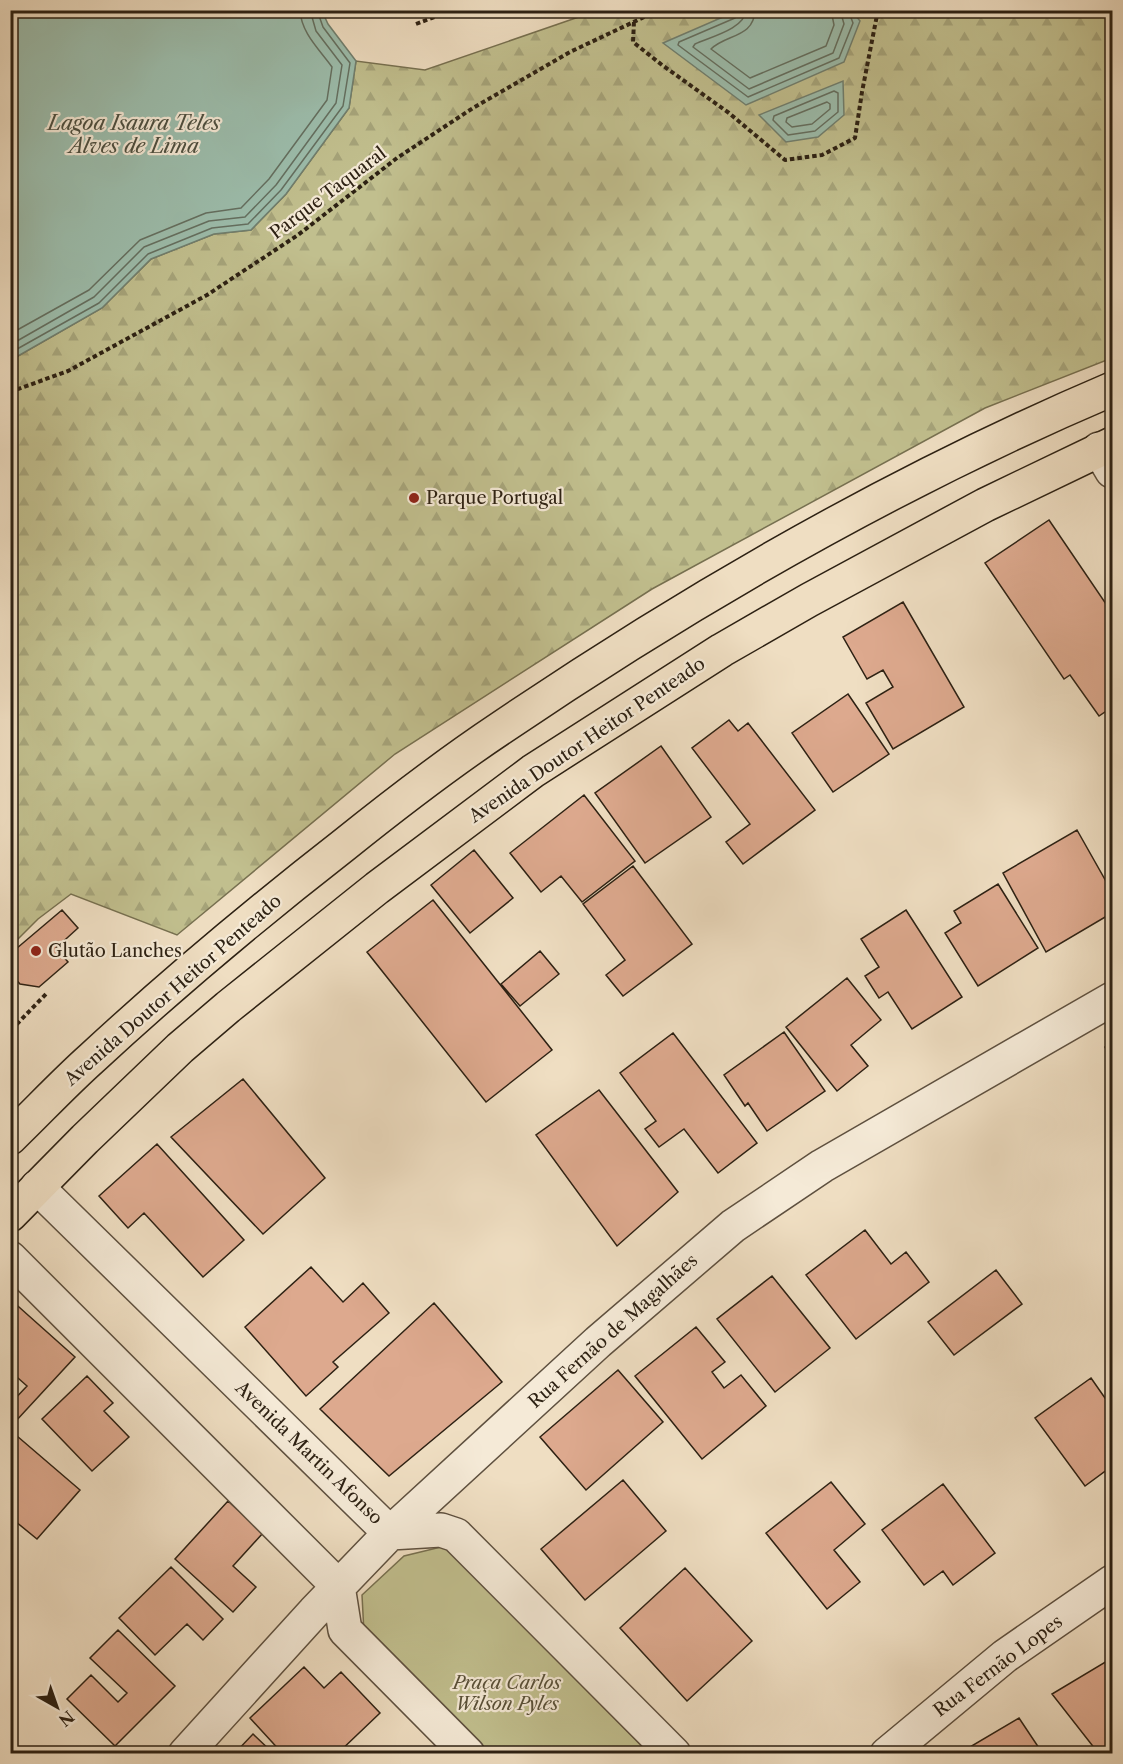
<svg xmlns="http://www.w3.org/2000/svg" width="1123" height="1764" font-family="'Libre Caslon Text',serif">
<style>
.green{fill:#c1bf8e;stroke:#777050;stroke-width:1.5}
.forest{fill:url(#forest-firs);stroke:#777050;stroke-width:1.5}
.water{fill:#9cbdac;stroke:#707f6f;stroke-width:1.5}
.lines{fill:none;stroke-linecap:round;stroke-linejoin:round}
.shore{stroke:#646f60;stroke-width:1.5}
.building{fill:#dda98e;stroke:#2d2113;stroke-width:1.5}
.minor-casing{stroke:#5e503f;stroke-width:36}
.major-casing{stroke:#2d2113;stroke-width:36}
.path{stroke:#2d2113;stroke-width:4;stroke-dasharray:4.5 3;stroke-linecap:butt}
.minor{stroke:#f5ead7;stroke-width:33}
.major{stroke:#efdec2;stroke-width:33}
.poi-dot{fill:#8f2418;stroke:#f5ead7;stroke-width:2}
.labels{text-anchor:middle;dominant-baseline:central;stroke-width:4.5;stroke-linejoin:round;paint-order:stroke}
.street-label{font-size:18px;fill:#2d2113;stroke:#f5ead7}
.poi-label{font-size:18px;fill:#2d2113;stroke:#f5ead7;text-anchor:start}
.park-label{font-size:18px;font-style:italic;fill:#595038;stroke:#f5ead7}
.water-label{font-size:20px;font-style:italic;fill:#4e5041;stroke:#f5ead7}
</style>
<defs>
<pattern id="forest-firs" width="22" height="20" patternUnits="userSpaceOnUse" patternTransform="scale(1.5)"><rect width="22" height="20" fill="#c1bf8e"/><path d="M5 1l3.5 6h-7zM16 11l3.5 6h-7z" fill="#a6a47a"/></pattern>
</defs>
<rect width="100%" height="100%" fill="#efdec2"/>
<filter id="stains"><feTurbulence type="fractalNoise" baseFrequency=".00333" numOctaves="4"/><feColorMatrix values="0 0 0 0 .2 0 0 0 0 .09 0 0 0 0 .02 0 0 0 .5 -.17"/></filter>
<radialGradient id="worn" r=".72"><stop offset=".6" stop-color="#630" stop-opacity="0"/><stop offset="1" stop-color="#630" stop-opacity=".3"/></radialGradient>
<path class="green" d="M445,1546L649,1753H484L364,1633L362,1595L404,1556Z"/>
<path class="forest" d="M596,11H1112V358L985,408L652,589L395,754L177,935L71,894L38,919L11,946V360L102,308L151,259L214,234L251,230L286,194L349,108L356,61L425,70Z"/>
<path class="water" d="M11,10L322,11L328,24L356,61L349,108L286,194L251,230L214,234L151,259L102,308L11,360Z
M739,10L852,11L860,21L844,62L746,105L663,43Z
M843,81L844,115L818,137L786,142L759,115Z"/>
<g class="lines">
<path class="shore" d="M739,10L735,18L679,42L678,45L748,97L839,58L853,23L848,10
M746,10C745,29 710,37 695,44L693,47L749,89L833,53L844,24L840,10
M755,10C754,38 726,34 711,49L750,78L826,46L834,25L831,10
M834,91L838,93V112L815,131L788,135L773,120L774,116Z
M827,102L830,104V109L812,124L792,127L786,122L787,118Z
M10,334L89,290L140,240L206,213L241,208L269,179L327,100L332,67C320,50 301,33 300,10
M10,345L94,297L144,247L209,221L245,217L276,185L336,103L342,65L316,31L310,10
M10,353L99,303L148,254L212,228L248,224L281,190L343,106L350,63L323,27L317,10"/>
</g>
<path class="building" d="M1049,520L1106,604L1112,600V707L1099,716L1070,675L1064,679L985,563Z
M903,602L964,707L893,749L866,703L893,687L883,670L867,679L843,637Z
M848,694L889,754L833,792L792,733Z
M729,720L738,731L748,723L815,810L743,864L726,842L750,824L692,748Z
M661,746L711,817L645,863L595,793Z
M584,795L635,861L582,902L561,876L541,892L510,853Z
M1077,830L1112,892V913L1046,952L1003,873Z
M474,850L513,898L470,933L431,885Z
M633,866L692,944L623,996L606,975L625,960L583,904Z
M998,884L1038,948L978,986L945,933L961,923L954,911Z
M433,900L552,1050L486,1102L367,952Z
M62,910L78,928L56,948L68,962L39,987L20,984L10,973V954Z
M906,910L962,997L912,1029L888,992L879,998L865,976L879,967L861,939Z
M540,951L559,974L520,1006L501,984Z
M847,978L881,1020L851,1045L868,1066L837,1091L786,1027Z
M784,1032L825,1091L767,1131L748,1103L745,1106L724,1075Z
M673,1033L757,1143L718,1173L684,1129L659,1147L645,1129L656,1121L620,1073Z
M1112,1043V1062L1105,1047Z
M243,1079L325,1178L263,1234L171,1137Z
M599,1090L678,1192L617,1246L536,1135Z
M157,1144L244,1240L203,1277L144,1213L128,1228L99,1196Z
M865,1230L891,1264L906,1252L929,1282L856,1339L806,1275Z
M311,1267L343,1302L363,1283L389,1313L333,1362L338,1367L306,1396L245,1327Z
M996,1270L1022,1304L954,1355L928,1322Z
M772,1276L830,1348L775,1392L717,1319Z
M10,1299L75,1357L15,1422L10,1418V1404L27,1386L10,1371Z
M434,1303L502,1382L389,1476L320,1409Z
M696,1327L725,1362L712,1372L724,1388L741,1375L766,1406L702,1459L635,1376Z
M618,1370L663,1422L586,1490L540,1437Z
M87,1376L113,1403L104,1411L129,1437L92,1471L42,1419Z
M1091,1378L1112,1408V1466L1085,1486L1035,1418Z
M10,1430L80,1490L37,1539L10,1517Z
M623,1480L666,1531L585,1600L541,1549Z
M831,1482L865,1524L834,1550L860,1582L827,1609L766,1533Z
M943,1484L995,1553L953,1585L943,1571L924,1585L882,1530Z
M228,1501L263,1533L233,1566L256,1587L233,1612L175,1559Z
M171,1567L223,1619L203,1640L187,1624L155,1655L119,1618Z
M685,1568L752,1641L687,1701L620,1628Z
M118,1630L175,1686L115,1746L67,1699L91,1675L118,1702L127,1693L90,1658Z
M1112,1658V1751L1107,1754H1099L1052,1694Z
M304,1667L324,1688L341,1672L380,1713L337,1754H283L250,1718Z
M1019,1718L1043,1754H958Z
M253,1734L274,1754H234Z"/>
<g class="lines">
<defs>
<path id="minor" d="M1099,449L1112,471
M37,1187L390,1533L441,1530L456,1535L674,1754
M10,1258L338,1586L345,1630L468,1754
M185,1754L314,1612L390,1533L598,1342L733,1226L822,1166L1112,999
M887,1754L1005,1656L1112,1582"/>
<path id="major" d="M10,1138C38,1111 64,1083 92,1058C173,983 258,912 344,845C395,804 447,764 501,728C694,597 898,480 1112,389
M10,1215L85,1139L180,1048L228,1007L377,888L533,771L722,650L809,600L985,505L1112,444"/>
</defs>
<use href="#minor" class="minor-casing"/>
<use href="#major" class="major-casing"/>
<path class="path" d="M634,22L633,42L662,65L729,113L785,160L822,155L855,138L862,92L878,10
M416,24L453,10
M10,392L68,371L207,295L298,235L397,158L473,108L570,52L659,10
M10,1025L15,1026L46,994"/>
<use href="#minor" class="minor"/>
<use href="#major" class="major"/>
</g>
<g class="poi-dot">
<circle cx="414" cy="498" r="6"/>
<circle cx="36" cy="951" r="6"/>
</g>
<g class="labels">
<g class="street-label">
<text transform="translate(328 193) rotate(-37)">Parque Taquaral</text>
<text transform="translate(587 740) rotate(-34)">Avenida Doutor Heitor Penteado</text>
<text transform="translate(173 990) rotate(-41)">Avenida Doutor Heitor Penteado</text>
<text transform="translate(613 1331) rotate(-42)">Rua Fernão de Magalhães</text>
<text transform="translate(309 1453) rotate(44)">Avenida Martin Afonso</text>
<text transform="translate(998 1666) rotate(-37)">Rua Fernão Lopes</text>
</g>
<g class="poi-label">
<text x="426" y="498">Parque Portugal</text>
<text x="48" y="951">Glutão Lanches</text>
</g>
<g class="park-label">
<text x="507" y="1683">Praça Carlos<tspan x="507" dy="21">Wilson Pyles</tspan></text>
</g>
<g class="water-label">
<text x="134" y="123">Lagoa Isaura Teles<tspan x="134" dy="23">Alves de Lima</tspan></text>
</g>
</g>
<rect width="1123" height="1764" fill="none" stroke="#efdec2" stroke-width="36"/>
<rect x="12" y="12" width="1099" height="1740" fill="none" stroke="#2d2113" stroke-width="3"/>
<rect x="18" y="18" width="1087" height="1728" fill="none" stroke="#2d2113" stroke-width="1.5"/>
<g transform="translate(57 1707) rotate(140)" stroke="#f5ead7" stroke-width="4.5" paint-order="stroke">
<path d="M0-4.5L10 22L0 15L-10 22Z" fill="#2d2113"/>
<text y="-9" font-size="16" font-weight="bold" text-anchor="middle" fill="#2d2113">N</text>
</g>
<rect width="100%" height="100%" filter="url(#stains)"/>
<rect width="100%" height="100%" fill="url(#worn)"/>
</svg>
